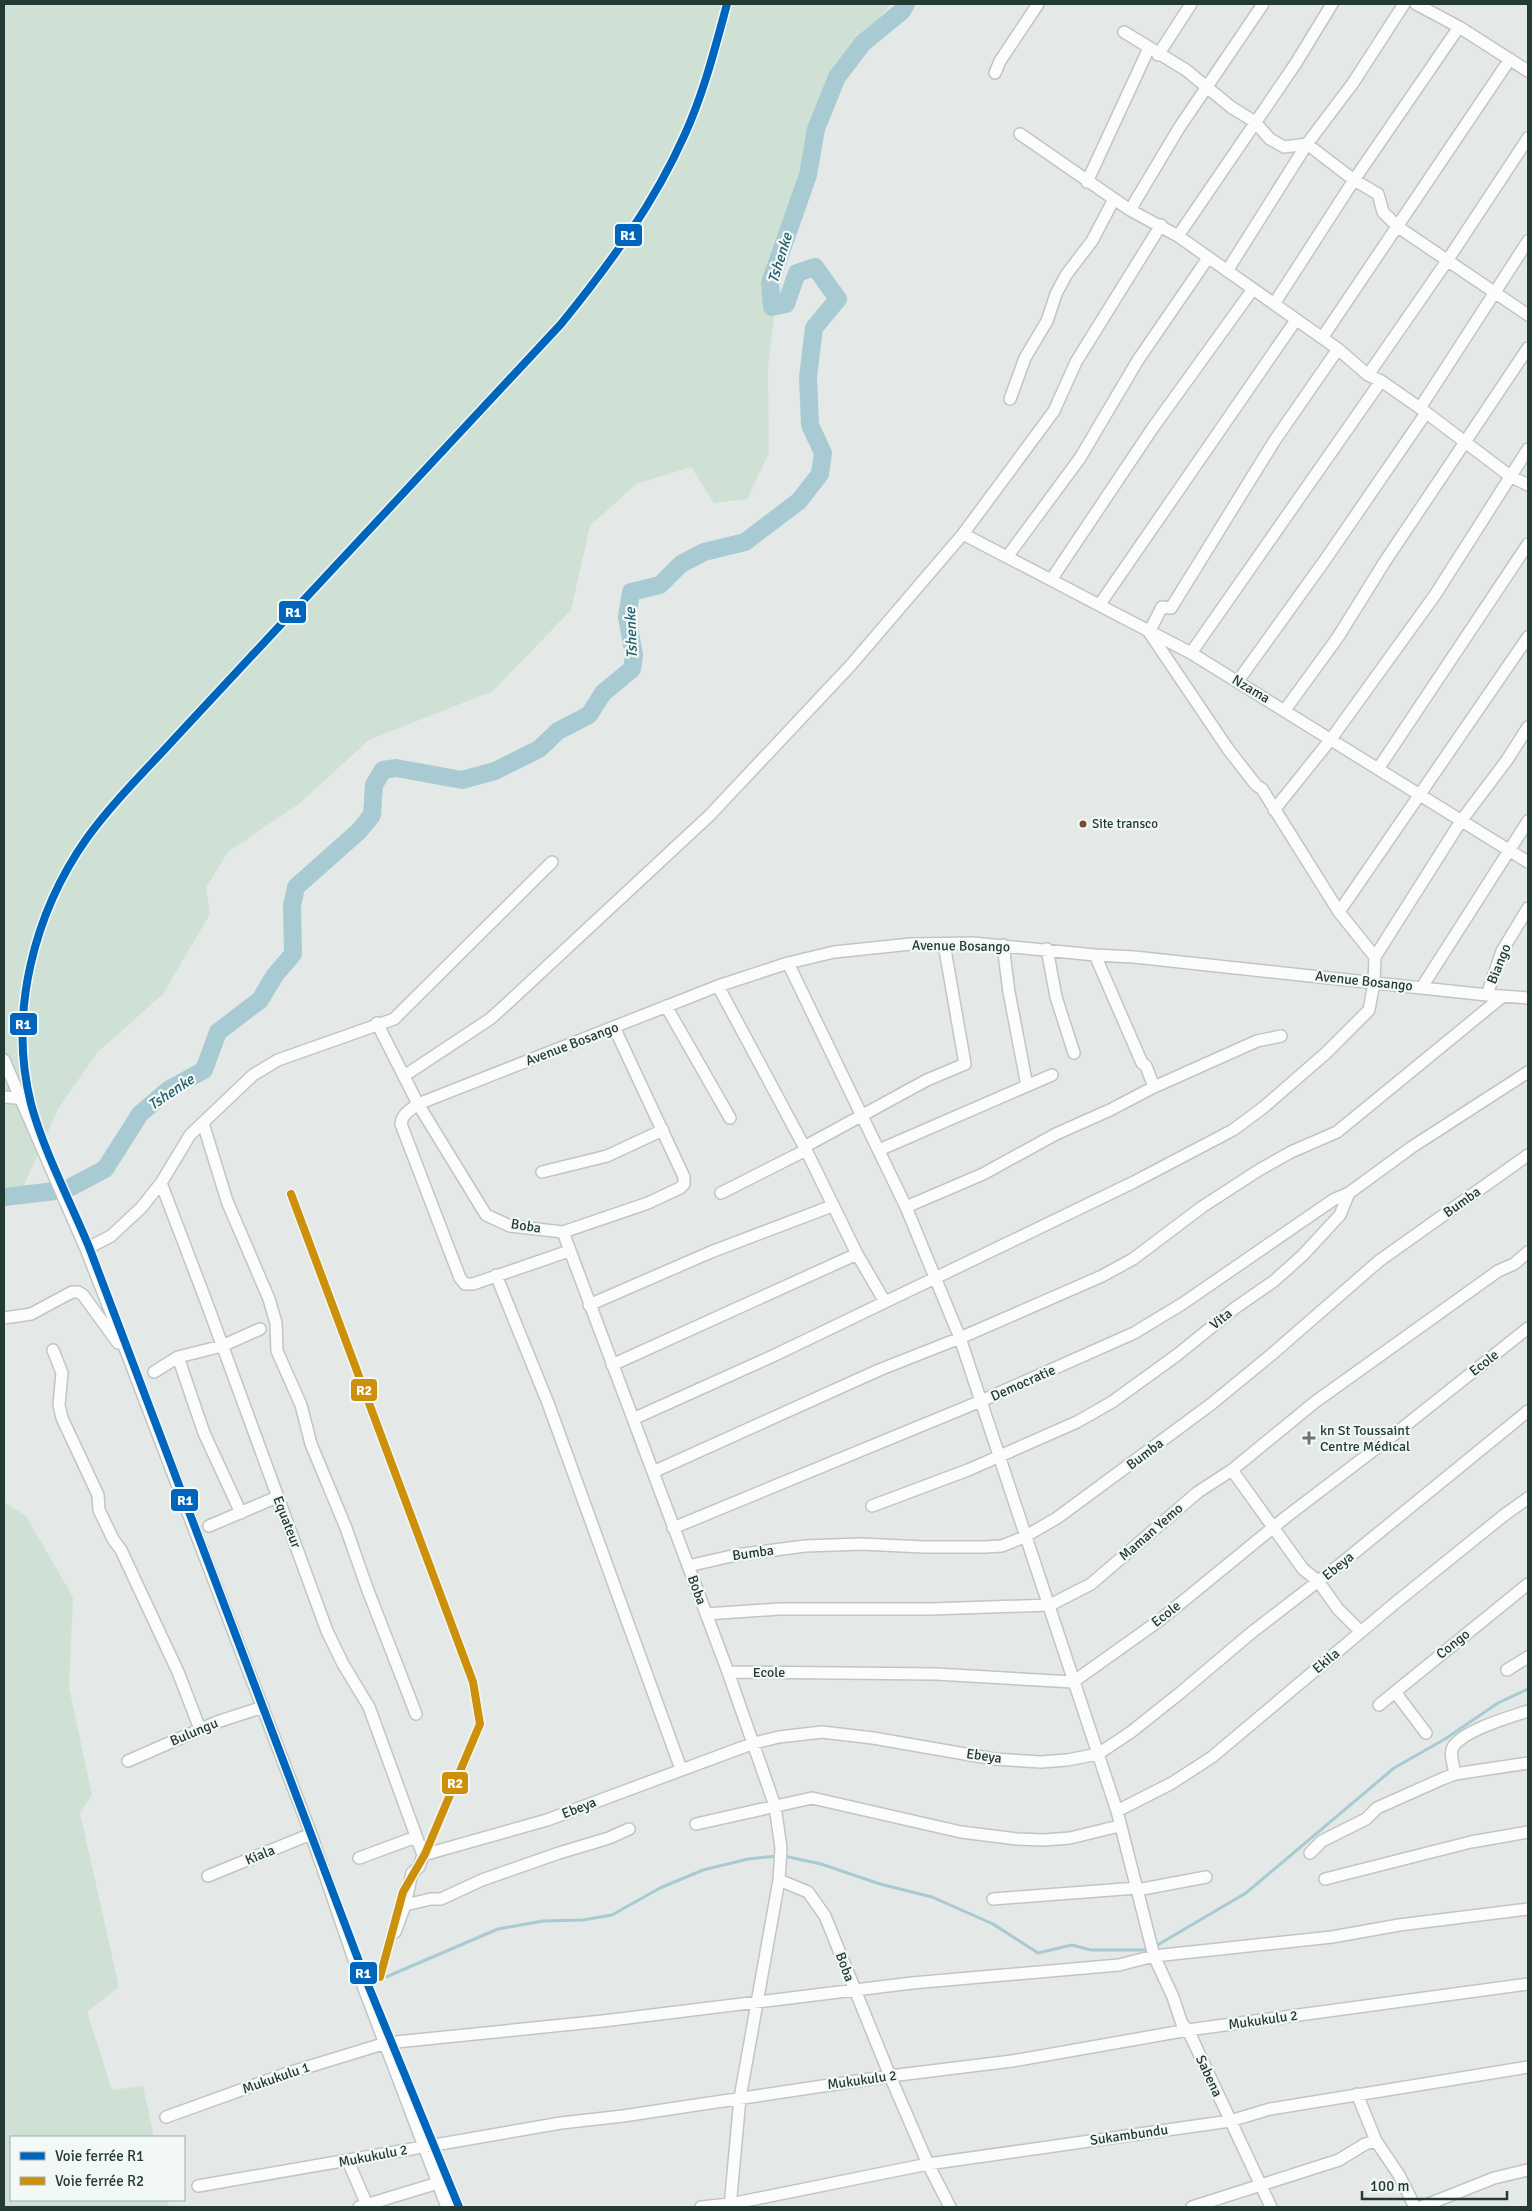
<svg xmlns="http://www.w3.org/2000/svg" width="1532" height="2211" font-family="Signika,sans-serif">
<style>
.green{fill:#cfe1d5}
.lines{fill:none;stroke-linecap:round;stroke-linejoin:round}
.stream{stroke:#a8cad3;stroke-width:3}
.river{stroke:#a8cad3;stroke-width:18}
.minor-casing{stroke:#c1c6c4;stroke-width:14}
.minor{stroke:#fbfcfb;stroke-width:11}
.rail{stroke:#c7cac9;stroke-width:3;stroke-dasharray:10 5;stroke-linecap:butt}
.rail-1-casing{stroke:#f2f8f5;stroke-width:11}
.rail-2-casing{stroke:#f2f8f5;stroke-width:11}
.rail-1{stroke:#0065bd;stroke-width:8}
.rail-2{stroke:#cd900b;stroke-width:8}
.bus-dot{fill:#7a4b2a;stroke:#f2f8f5;stroke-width:2}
.poi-dot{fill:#677773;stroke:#f2f8f5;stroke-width:2}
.labels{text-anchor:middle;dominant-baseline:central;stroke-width:4.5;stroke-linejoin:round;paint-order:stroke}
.bus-label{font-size:13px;fill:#243a35;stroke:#f2f8f5;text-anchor:start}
.street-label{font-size:14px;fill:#243a35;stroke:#f2f8f5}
.poi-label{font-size:14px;fill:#243a35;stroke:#f2f8f5;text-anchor:start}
.water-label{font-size:15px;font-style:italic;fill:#245e70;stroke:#f2f8f5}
.line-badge{stroke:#f2f8f5;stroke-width:2}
.badge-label{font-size:14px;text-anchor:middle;font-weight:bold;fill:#fff}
</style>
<rect width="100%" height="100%" fill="#e4e9e7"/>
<path class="green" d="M4,4H891L859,43L796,198L776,297L768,368L769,453L747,499L714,503L691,467L636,484L590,526L571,610L493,691L369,740L300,803L228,852L206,888L210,914L163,994L97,1053L58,1109L22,1190L4,1191Z
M4,1502L26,1516L73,1597L69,1687L92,1795L80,1813L119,1987L87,2012L112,2090L143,2086L154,2137H11V2200H167L169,2207H4Z"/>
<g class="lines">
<path class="stream" d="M784,1856L821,1864L880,1884L932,1897L993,1924L1038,1953L1072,1945L1091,1950H1149
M1154,1947L1246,1893L1394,1768L1445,1739L1498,1703L1528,1689
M386,1977L498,1929L543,1921L583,1920L612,1915L660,1888L703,1870L748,1859L777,1856"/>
<path class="river" d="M71,1187L105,1169L140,1114L168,1090L204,1070L218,1032L260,1000L275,975L293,954L292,906L296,887L359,831L372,815L374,785L383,770L396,768L462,780L495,771L539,749L558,731L589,715L603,693L632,669L634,655L627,617L631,592L660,585L681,564L704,552L745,542L799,501L820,474L823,453L810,425L808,377L814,328L838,299L815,267L797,273L786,304L772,307L770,283L808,175L816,129L837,77L863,43L902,11L906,4
M4,1197L55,1191"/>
<defs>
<path id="minor" d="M1416,4L1459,27L1528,71
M1124,32L1186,70L1231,107L1255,122L1270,139L1284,147L1307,144L1354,180L1378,194L1383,212L1398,227L1528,315
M1158,55L1191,4
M995,73L1000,61L1038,4
M1020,134L1130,210L1178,236L1338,349L1368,375L1381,381L1420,408L1510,476L1528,485
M1087,182L1149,48
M1130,210L1179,128L1263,4
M1178,236L1296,63L1332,4
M1227,271L1307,144L1353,83L1404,4
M1274,304L1354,180L1459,27
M1322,338L1510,59
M1368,375L1447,261L1528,138
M1010,399L1025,358L1047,321L1056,294L1066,275L1092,241L1114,199
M1420,408L1528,241
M963,534L1191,653L1528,862
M1007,557L1080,458L1138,360L1208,258
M1051,580L1152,429L1253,289
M1100,604L1296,320
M1191,653L1381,381
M1238,681L1325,560L1426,413
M1285,710L1338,637L1384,563L1528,348
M1378,769L1528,544
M1274,810L1331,739L1435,595L1528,449
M1339,912L1528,637
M1003,945L1009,992L1027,1086
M1047,949L1056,997L1074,1053
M1095,955L1142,1063L1146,1066L1154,1087
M1375,957L1461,821L1507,760L1528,727
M788,963L906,1207L960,1338L1117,1811L1154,1956L1173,1997L1182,2024L1188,2030L1271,2207
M718,986L806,1150L857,1254L885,1302
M1422,987L1528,821
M1487,995L1502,951L1528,908
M666,1006L730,1118
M377,1023L418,1104L486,1215L510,1226L563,1232L728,1672L775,1806L781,1848L779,1880L808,1892L825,1916L890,2076L928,2164L950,2207
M4,1060L19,1095L16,1098L4,1097
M404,1076L490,1019L510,1001L710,815L851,665L963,534L1054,411L1076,362L1161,225
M19,1095L86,1249L128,1356L311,1834L362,1983L447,2207
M203,1123L227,1201L269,1299L276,1323L277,1351L301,1405L311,1444L346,1528L367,1588L416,1714
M804,1147L927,1080L965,1064L944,944
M879,1150L1052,1075
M542,1172L607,1156L663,1130
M161,1183L206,1301L327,1631L343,1664L369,1707L423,1855
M721,1193L806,1150
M906,1207L983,1174L1056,1134L1110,1110L1154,1087L1257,1041L1281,1036
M563,1232L648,1203L680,1188L684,1184V1177L614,1027
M86,1249L111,1236L141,1208L161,1183L190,1135L253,1075L278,1060L394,1019L552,862
M569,1251L473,1284H465L460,1278L401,1124C402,1114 410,1110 418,1104L718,986L788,963L834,952L911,944L973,943L1095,955L1134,957L1487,995L1528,998
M496,1275L548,1403L681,1769
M589,1305L711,1252L832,1206
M4,1318L31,1314L72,1292H78L83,1295L118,1343
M53,1350L62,1373L59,1405L62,1418L98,1495L99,1510L113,1539L121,1550L178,1672L200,1729
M178,1357L204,1433L241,1513
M612,1365L857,1254
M154,1372L178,1357L222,1346L260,1329
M633,1419L775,1355L1014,1240L1134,1182L1233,1130L1264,1107L1326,1053L1369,1010L1374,983L1375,957L1339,912L1262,789L1256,785L1228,749L1149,632L1162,607L1171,608L1275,440L1338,349
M1232,1470L1303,1569L1318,1581L1338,1609L1361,1632
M653,1472L879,1370L960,1338L1102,1276L1133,1259L1202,1207L1259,1170L1291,1152L1337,1132L1503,996
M872,1506L968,1470L1077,1422L1112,1402L1177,1355L1235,1308L1274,1281L1303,1255L1340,1215L1349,1193L1412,1147L1528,1072
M209,1526L277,1497
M673,1528L981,1401L1134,1333L1182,1304L1333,1200L1349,1193
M688,1566L736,1555L805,1546L861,1544L924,1547H984L1002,1546L1024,1537L1057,1518L1210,1405L1271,1355L1379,1261L1528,1155
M706,1614L779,1609H931L1050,1605L1091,1584L1198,1492L1232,1470L1315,1402L1498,1271L1514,1264L1528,1252
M1507,1670L1528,1657
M728,1672L936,1674L1073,1682L1160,1620L1286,1517L1391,1437L1528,1328
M1395,1692L1426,1733
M1379,1705L1528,1584
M128,1761L217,1722L263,1707
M1455,1774C1454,1766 1449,1754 1453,1747C1464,1730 1510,1717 1528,1711
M1117,1811L1172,1783L1212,1757L1394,1604L1503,1516L1528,1498
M696,1824L812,1798L961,1832L1017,1839L1044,1840L1070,1838L1119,1826
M1310,1853L1322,1841L1366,1819L1377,1808L1442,1779L1455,1774L1528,1763
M359,1858L416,1837
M208,1876L311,1834
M1325,1879L1471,1842L1528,1832
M1137,1890L1206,1877
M993,1899L1137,1888
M405,1905L431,1899H441L482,1880L559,1853L609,1838L629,1829
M395,1932L405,1905L412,1873L419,1867L423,1855L547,1820L754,1743L779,1737L822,1732L873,1738L994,1759L1041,1762L1067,1760L1098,1754L1131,1732L1180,1693L1251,1633L1343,1562L1528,1411
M1357,2094L1376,2141L1399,2175L1415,2207
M166,2117L288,2073L386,2043L603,2021L912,1983L1119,1965L1154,1956L1332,1937L1399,1925L1528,1909
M348,2161L367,2205
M198,2186L561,2123L623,2116L890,2076L1012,2061L1188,2030L1528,1984
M359,2207L438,2183
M701,2207L730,2204L928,2164L1230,2121L1270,2109L1528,2067
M730,2207L740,2098L779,1880
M1192,2207L1339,2160L1365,2144L1376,2141
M1421,2207L1494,2178L1528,2170"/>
</defs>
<use href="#minor" class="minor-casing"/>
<use href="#minor" class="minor"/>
<path class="rail" d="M291,1194L473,1682L480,1724L425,1854L403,1892L380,1977"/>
<defs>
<path id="rail-1" d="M459,2207L366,1980L89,1247C70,1201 44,1152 31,1104C8,1013 34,913 87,838C113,802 147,769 177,736L561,324C609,265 654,204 685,134C704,92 715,48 727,4"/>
<path id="rail-2" d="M291,1194L473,1682L480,1724L425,1854L403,1892L380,1977"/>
</defs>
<use href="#rail-1" class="rail-1-casing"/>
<use href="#rail-2" class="rail-2-casing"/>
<use href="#rail-1" class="rail-1"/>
<use href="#rail-2" class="rail-2"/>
</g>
<circle class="bus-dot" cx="1083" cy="824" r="4.5"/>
<path class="poi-dot" d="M1306.5 1430.5h5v5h5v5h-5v5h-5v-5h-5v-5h5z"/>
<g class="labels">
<g class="bus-label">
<text x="1092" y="824">Site transco</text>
</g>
<g class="street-label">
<text transform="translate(1251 689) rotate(31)">Nzama</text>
<text transform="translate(961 946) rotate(1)">Avenue Bosango</text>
<text transform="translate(1499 964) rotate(-68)">Biango</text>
<text transform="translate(1364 981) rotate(6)">Avenue Bosango</text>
<text transform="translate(572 1044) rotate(-21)">Avenue Bosango</text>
<text transform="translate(1462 1202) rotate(-35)">Bumba</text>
<text transform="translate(526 1226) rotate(9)">Boba</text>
<text transform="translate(1221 1319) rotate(-39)">Vita</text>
<text transform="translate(1484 1363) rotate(-38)">Ecole</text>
<text transform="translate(1023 1383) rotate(-24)">Democratie</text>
<text transform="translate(1145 1454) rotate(-37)">Bumba</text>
<text transform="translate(287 1522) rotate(69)">Equateur</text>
<text transform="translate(1151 1532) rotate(-41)">Maman Yemo</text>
<text transform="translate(753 1553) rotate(-8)">Bumba</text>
<text transform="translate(1338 1566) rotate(-39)">Ebeya</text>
<text transform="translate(697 1590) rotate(70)">Boba</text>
<text transform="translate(1166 1614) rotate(-38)">Ecole</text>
<text transform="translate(1453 1644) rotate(-39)">Congo</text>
<text transform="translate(1326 1661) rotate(-40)">Ekila</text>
<text x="769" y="1672">Ecole</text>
<text transform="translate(194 1732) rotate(-23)">Bulungu</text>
<text transform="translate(984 1756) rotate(8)">Ebeya</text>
<text transform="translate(579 1808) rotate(-21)">Ebeya</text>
<text transform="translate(260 1855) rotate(-22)">Kiala</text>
<text transform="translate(845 1967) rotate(70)">Boba</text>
<text transform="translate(1263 2020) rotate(-8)">Mukukulu 2</text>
<text transform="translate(1209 2076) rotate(65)">Sabena</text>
<text transform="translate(276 2078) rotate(-19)">Mukukulu 1</text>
<text transform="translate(862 2080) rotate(-8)">Mukukulu 2</text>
<text transform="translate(1129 2135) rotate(-8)">Sukambundu</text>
<text transform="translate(373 2156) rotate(-11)">Mukukulu 2</text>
</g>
<g class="poi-label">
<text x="1320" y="1430">kn St Toussaint<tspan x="1320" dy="16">Centre Médical</tspan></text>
</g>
<g class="water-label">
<text transform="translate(780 258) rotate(-73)">Tshenke</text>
<text transform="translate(631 633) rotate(-92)">Tshenke</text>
<text transform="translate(171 1092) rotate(-34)">Tshenke</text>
</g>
</g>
<g class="line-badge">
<rect x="614" y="223" width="29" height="24" rx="5" fill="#0065bd"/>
<rect x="278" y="600" width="29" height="24" rx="5" fill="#0065bd"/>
<rect x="9" y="1012" width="29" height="24" rx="5" fill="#0065bd"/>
<rect x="350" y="1378" width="28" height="24" rx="5" fill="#cd900b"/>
<rect x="170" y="1488" width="29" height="24" rx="5" fill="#0065bd"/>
<rect x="441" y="1771" width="28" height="24" rx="5" fill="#cd900b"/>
<rect x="349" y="1961" width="29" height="24" rx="5" fill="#0065bd"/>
</g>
<g class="badge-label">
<text x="628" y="240">R1</text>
<text x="293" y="617">R1</text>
<text x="23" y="1029">R1</text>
<text x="364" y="1395">R2</text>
<text x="185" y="1505">R1</text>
<text x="455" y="1788">R2</text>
<text x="363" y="1978">R1</text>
</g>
<rect width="1532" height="2211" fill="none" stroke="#243a35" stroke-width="10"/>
<rect x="10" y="2136" width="175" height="65" fill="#f2f8f5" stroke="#a0aca8"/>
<rect x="20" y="2152" width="25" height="8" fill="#0065bd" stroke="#a0aca8"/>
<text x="55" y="2161" font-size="15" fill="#243a35">Voie ferrée R1</text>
<rect x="20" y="2177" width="25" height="8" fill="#cd900b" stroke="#a0aca8"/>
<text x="55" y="2186" font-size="15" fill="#243a35">Voie ferrée R2</text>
<path d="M1362 2191v8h145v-8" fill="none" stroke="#243a35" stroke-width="2.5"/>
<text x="1370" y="2191" font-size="15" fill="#243a35" stroke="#f2f8f5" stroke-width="4" paint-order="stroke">100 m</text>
</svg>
